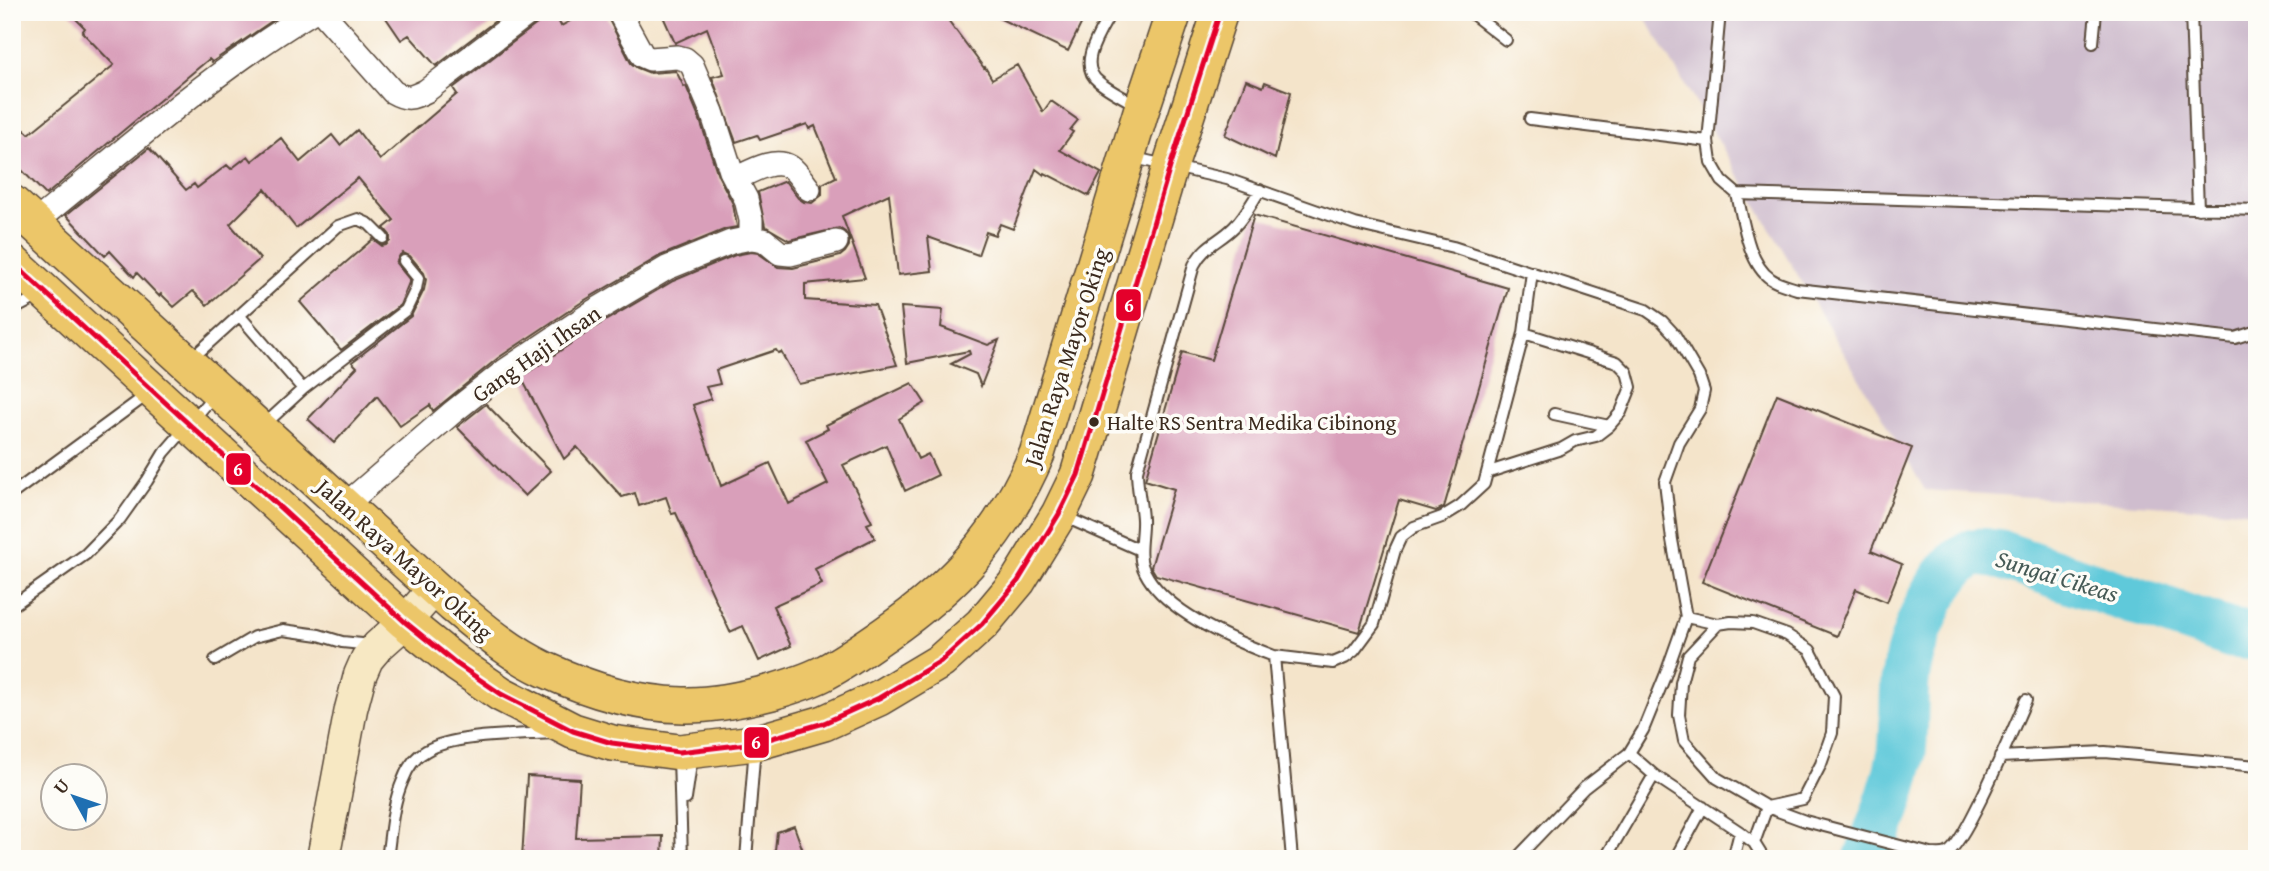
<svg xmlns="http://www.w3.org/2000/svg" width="2269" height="871" font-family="'Gentium Book Plus',serif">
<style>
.industrial{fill:#cfbdce}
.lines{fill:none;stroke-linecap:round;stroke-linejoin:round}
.river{stroke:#5fc9da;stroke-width:49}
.building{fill:#d99fba}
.lane-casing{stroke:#574638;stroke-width:14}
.street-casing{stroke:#574638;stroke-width:26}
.secondary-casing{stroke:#574638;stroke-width:35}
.primary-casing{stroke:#574638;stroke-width:38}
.lane{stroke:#fff;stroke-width:10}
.street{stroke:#fff;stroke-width:23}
.secondary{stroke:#f7e8c3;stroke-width:32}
.primary{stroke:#ecc669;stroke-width:35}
.bus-1-casing{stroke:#fdfcf7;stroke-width:10}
.bus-1{stroke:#e4002b;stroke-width:5}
.bus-dot{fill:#3b2a1e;stroke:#fdfcf7;stroke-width:2.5}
.labels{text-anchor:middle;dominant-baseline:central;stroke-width:7;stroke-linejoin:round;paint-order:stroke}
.bus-label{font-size:21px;fill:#3b2a1e;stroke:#fdfcf7;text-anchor:start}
.street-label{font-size:23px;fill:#3b2a1e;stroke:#fdfcf7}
.water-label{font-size:24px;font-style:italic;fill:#465a56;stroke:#fdfcf7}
.line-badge{stroke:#fdfcf7;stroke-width:2.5}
.badge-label{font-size:19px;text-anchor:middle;font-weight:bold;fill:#fff}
</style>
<rect width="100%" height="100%" fill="#fdfcf7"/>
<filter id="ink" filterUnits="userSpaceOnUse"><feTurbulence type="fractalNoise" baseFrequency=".0143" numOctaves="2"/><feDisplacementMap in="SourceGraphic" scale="14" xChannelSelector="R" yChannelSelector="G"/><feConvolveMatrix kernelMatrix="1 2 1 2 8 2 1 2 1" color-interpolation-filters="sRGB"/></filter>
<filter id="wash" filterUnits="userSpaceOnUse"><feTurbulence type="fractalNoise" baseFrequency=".00686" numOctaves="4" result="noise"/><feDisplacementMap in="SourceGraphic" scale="28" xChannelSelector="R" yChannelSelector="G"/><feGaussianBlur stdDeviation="1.57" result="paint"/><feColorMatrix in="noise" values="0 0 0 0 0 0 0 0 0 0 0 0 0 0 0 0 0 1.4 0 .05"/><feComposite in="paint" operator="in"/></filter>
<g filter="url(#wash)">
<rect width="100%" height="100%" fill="#f4e4ca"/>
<path class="industrial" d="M1642,12H2257V512L1925,490Z"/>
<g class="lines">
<path class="river" d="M1868,859C1881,824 1896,788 1902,751C1905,728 1903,704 1905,681C1908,646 1938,566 1974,553C1981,551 1993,554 2001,555L2232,634L2257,636"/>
</g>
<g id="blocks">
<path class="building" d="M69,12H285L212,62L209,59L46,195L12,160V144L25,130L29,134L114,65L82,32L85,28Z
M382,12H507L436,66L409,35L401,40Z
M544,12H554L561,26L586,12H605L631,63L637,68L650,73L676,71L684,87L686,86L699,117L718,175L733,204L737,227L726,229L660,256L585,300L498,358L433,411L430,405L400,426L377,396L334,443L308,419L357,367L352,362L411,316L424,290L426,279L424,273L410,256L403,253L400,255L396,263L410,280L400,305L341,350L300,302L373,239L382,246L386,245L390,241V235L384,228L394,220L358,178L296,228L265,189L230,224L260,259L207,305L193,291L174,307L161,294L159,296L137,273L134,277L110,251L105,256L66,215L149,148L186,190L194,184L197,188L227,165L231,169L248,156L252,161L281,138L300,162L332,135L340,145L357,130L380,160L457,94L453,88L538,23Z
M661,12H942L984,68L985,67L992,79L1017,65L1043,112L1051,101L1078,120L1070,130L1073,132L1060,150L1101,173L1089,196L1045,173L1044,175L1036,169L1013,229L1000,224L995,235L986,232L978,255L928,237L932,271L898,275L889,194L842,216L865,278L805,284V300L875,305L897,365L799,384L781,352L778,353L776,350L716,370L720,384L706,387L711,399L693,405L721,486L770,463L789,504L828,484L806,440L828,429L826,425L912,383L925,403L899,419L918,459L928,454L938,475L905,491L886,445L843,465L872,522L867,524L875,538L815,569L822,584L773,606L791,646L759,661L743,626L730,632L676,513L672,514L666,497L639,506L635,493L622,497L577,447L564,459L521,377L600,324L673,281L735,255L751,252L758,253L778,267L793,268L840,256L845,252L849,246V238L845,232L839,228L789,240L765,226L758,192L785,181L798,198L804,202L812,203L822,195V184L836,177L815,126L809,129L807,124L760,140L757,135L736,142L712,77L724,74L707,28L675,43Z
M986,12H1087L1068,51Z
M1246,80L1263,87L1265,82L1291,92L1275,159L1225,135Z
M1254,215L1508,288L1444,507L1436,511L1399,500L1359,632L1156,575L1151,567L1174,489L1145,480L1182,352L1211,360Z
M901,307L943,310L941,327L988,345L999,340L981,386L976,374L951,364L970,354L969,351L907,363Z
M1777,394L1912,448L1871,551L1902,564L1887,602L1856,589L1837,636L1702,582Z
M486,404L551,471L525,496L457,427Z
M527,776L580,779L576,838L663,836L662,859H522Z
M794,826L806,859H774L777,832Z"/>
</g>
</g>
<g filter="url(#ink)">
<use href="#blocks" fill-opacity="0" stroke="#574638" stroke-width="2"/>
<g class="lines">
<defs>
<path id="lane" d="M1111,12C1101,31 1076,65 1099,82C1110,91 1124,98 1137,105
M1470,12L1506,40
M1720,12L1708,141L1711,162L1722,181L1737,194L2257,210
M2191,12L2198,209
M2093,43L2096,12
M1530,119L1708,141
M1130,157L1227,179L1355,224L1453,247L1646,310L1662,321L1675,335L1699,376L1704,391L1700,409L1679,443L1665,482L1672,540L1686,617L1665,676L1643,730L1629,753L1584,788L1516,859
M1260,190C1252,202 1245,216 1234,227C1218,243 1206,243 1194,265L1137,471C1137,488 1141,502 1142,519C1143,536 1136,556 1145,572C1165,612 1234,641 1274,656L1292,859
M1737,194C1743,219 1748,264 1771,279C1778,284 1788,286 1797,289L2235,338L2257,331
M12,310L41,295
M239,315L303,389
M190,360L338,226L358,219L369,224L383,238
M1554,414L1609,426
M264,425L303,389L406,310L416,289L418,278L404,261
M1489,472L1561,449L1575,441L1596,436L1609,426L1621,412L1631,387L1627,372L1617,362L1524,333
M12,494L148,394
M1063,516L1140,550
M12,606L86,554L120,519L147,481L164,453L216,393
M1686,617L1718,624
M1731,622L1753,623L1787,635L1810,650L1834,696L1832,733L1821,764L1803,799L1767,807L1717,778L1684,741L1679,715L1681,683L1688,656L1718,624Z
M1274,656L1333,663L1345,658L1354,651L1374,624L1395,550L1401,537L1414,527L1442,517L1460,506L1484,484L1524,333L1532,272
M215,660L254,637L283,630L319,635L342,642L372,645
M679,757L682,859
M2000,757L2105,752L2257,766
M1654,775L1740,832L1754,843
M686,799L692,757
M387,859C391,832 392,805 403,780C407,769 415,757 426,751C453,734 520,735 553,733
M746,859L755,746
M1605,859L1654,775L1629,753
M1675,859L1703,807
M1733,859L1740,832
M1764,859L1754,843L1767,807L1805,821L1931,854C1936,854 1943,855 1947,853C1965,845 2015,724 2026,700"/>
<path id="street" d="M322,12L393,92C407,100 412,98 426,91L530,12
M619,12L643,56L650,59L677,57L685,59L692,65L712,112L731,171L746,199L751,220V238
M735,179C750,172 774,157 790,167C797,171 804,183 809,189
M34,223C124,151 213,71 312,12
M344,506L453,412L506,370L593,312L667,268L731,242L751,238L764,240L780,253L790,254L836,242"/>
<path id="secondary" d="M323,859L351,709L360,675L367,659L378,646L405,622L434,589"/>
<path id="primary" d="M12,203L453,605C482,629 510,653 544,669C587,689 636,704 683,705C712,706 744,699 772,692C789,687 806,682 822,674C844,663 864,648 885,634C957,584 1002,535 1037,454L1142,108L1174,12
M12,262L405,622L457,664L501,694L573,731L612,743L679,752L755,743L824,723L879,698L941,661L982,624L1018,581L1059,514L1078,475L1170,167L1220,12"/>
</defs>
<use href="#lane" class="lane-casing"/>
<use href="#street" class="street-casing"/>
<use href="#secondary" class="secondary-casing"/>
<use href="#primary" class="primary-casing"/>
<use href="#lane" class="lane"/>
<use href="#street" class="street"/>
<use href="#secondary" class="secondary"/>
<use href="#primary" class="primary"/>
<defs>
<path id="bus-1" d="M12,262L405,622L457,664L501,694L573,731L612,743L679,752L755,743L824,723L879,698L941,661L982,624L1018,581L1059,514L1078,475L1170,167L1220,12"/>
</defs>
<use href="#bus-1" class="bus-1-casing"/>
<use href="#bus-1" class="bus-1"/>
</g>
</g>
<circle class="bus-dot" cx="1094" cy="422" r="6"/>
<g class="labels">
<g class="bus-label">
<text x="1107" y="422">Halte RS Sentra Medika Cibinong</text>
</g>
<g class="street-label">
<text transform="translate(536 353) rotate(-35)">Gang Haji Ihsan</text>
<text transform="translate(1066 357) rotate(-72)">Jalan Raya Mayor Oking</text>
<text transform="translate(405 559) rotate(42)">Jalan Raya Mayor Oking</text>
</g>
<g class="water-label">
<text transform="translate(2057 576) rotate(17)">Sungai Cikeas</text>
</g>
</g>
<g class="line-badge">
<rect x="1115" y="288" width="27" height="34" rx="7" fill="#e4002b"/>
<rect x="225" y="452" width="27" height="34" rx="7" fill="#e4002b"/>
<rect x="743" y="726" width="27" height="33" rx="7" fill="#e4002b"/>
</g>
<g class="badge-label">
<text x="1129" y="312">6</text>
<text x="238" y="476">6</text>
<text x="756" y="749">6</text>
</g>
<rect width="2269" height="871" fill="none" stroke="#fdfcf7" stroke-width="42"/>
<g transform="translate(74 797) rotate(310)"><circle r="33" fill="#fdfcf7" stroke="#afa8a0" stroke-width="2"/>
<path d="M0-5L12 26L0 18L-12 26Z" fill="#1f6fb2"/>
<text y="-10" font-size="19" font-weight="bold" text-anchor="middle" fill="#3b2a1e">U</text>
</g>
</svg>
